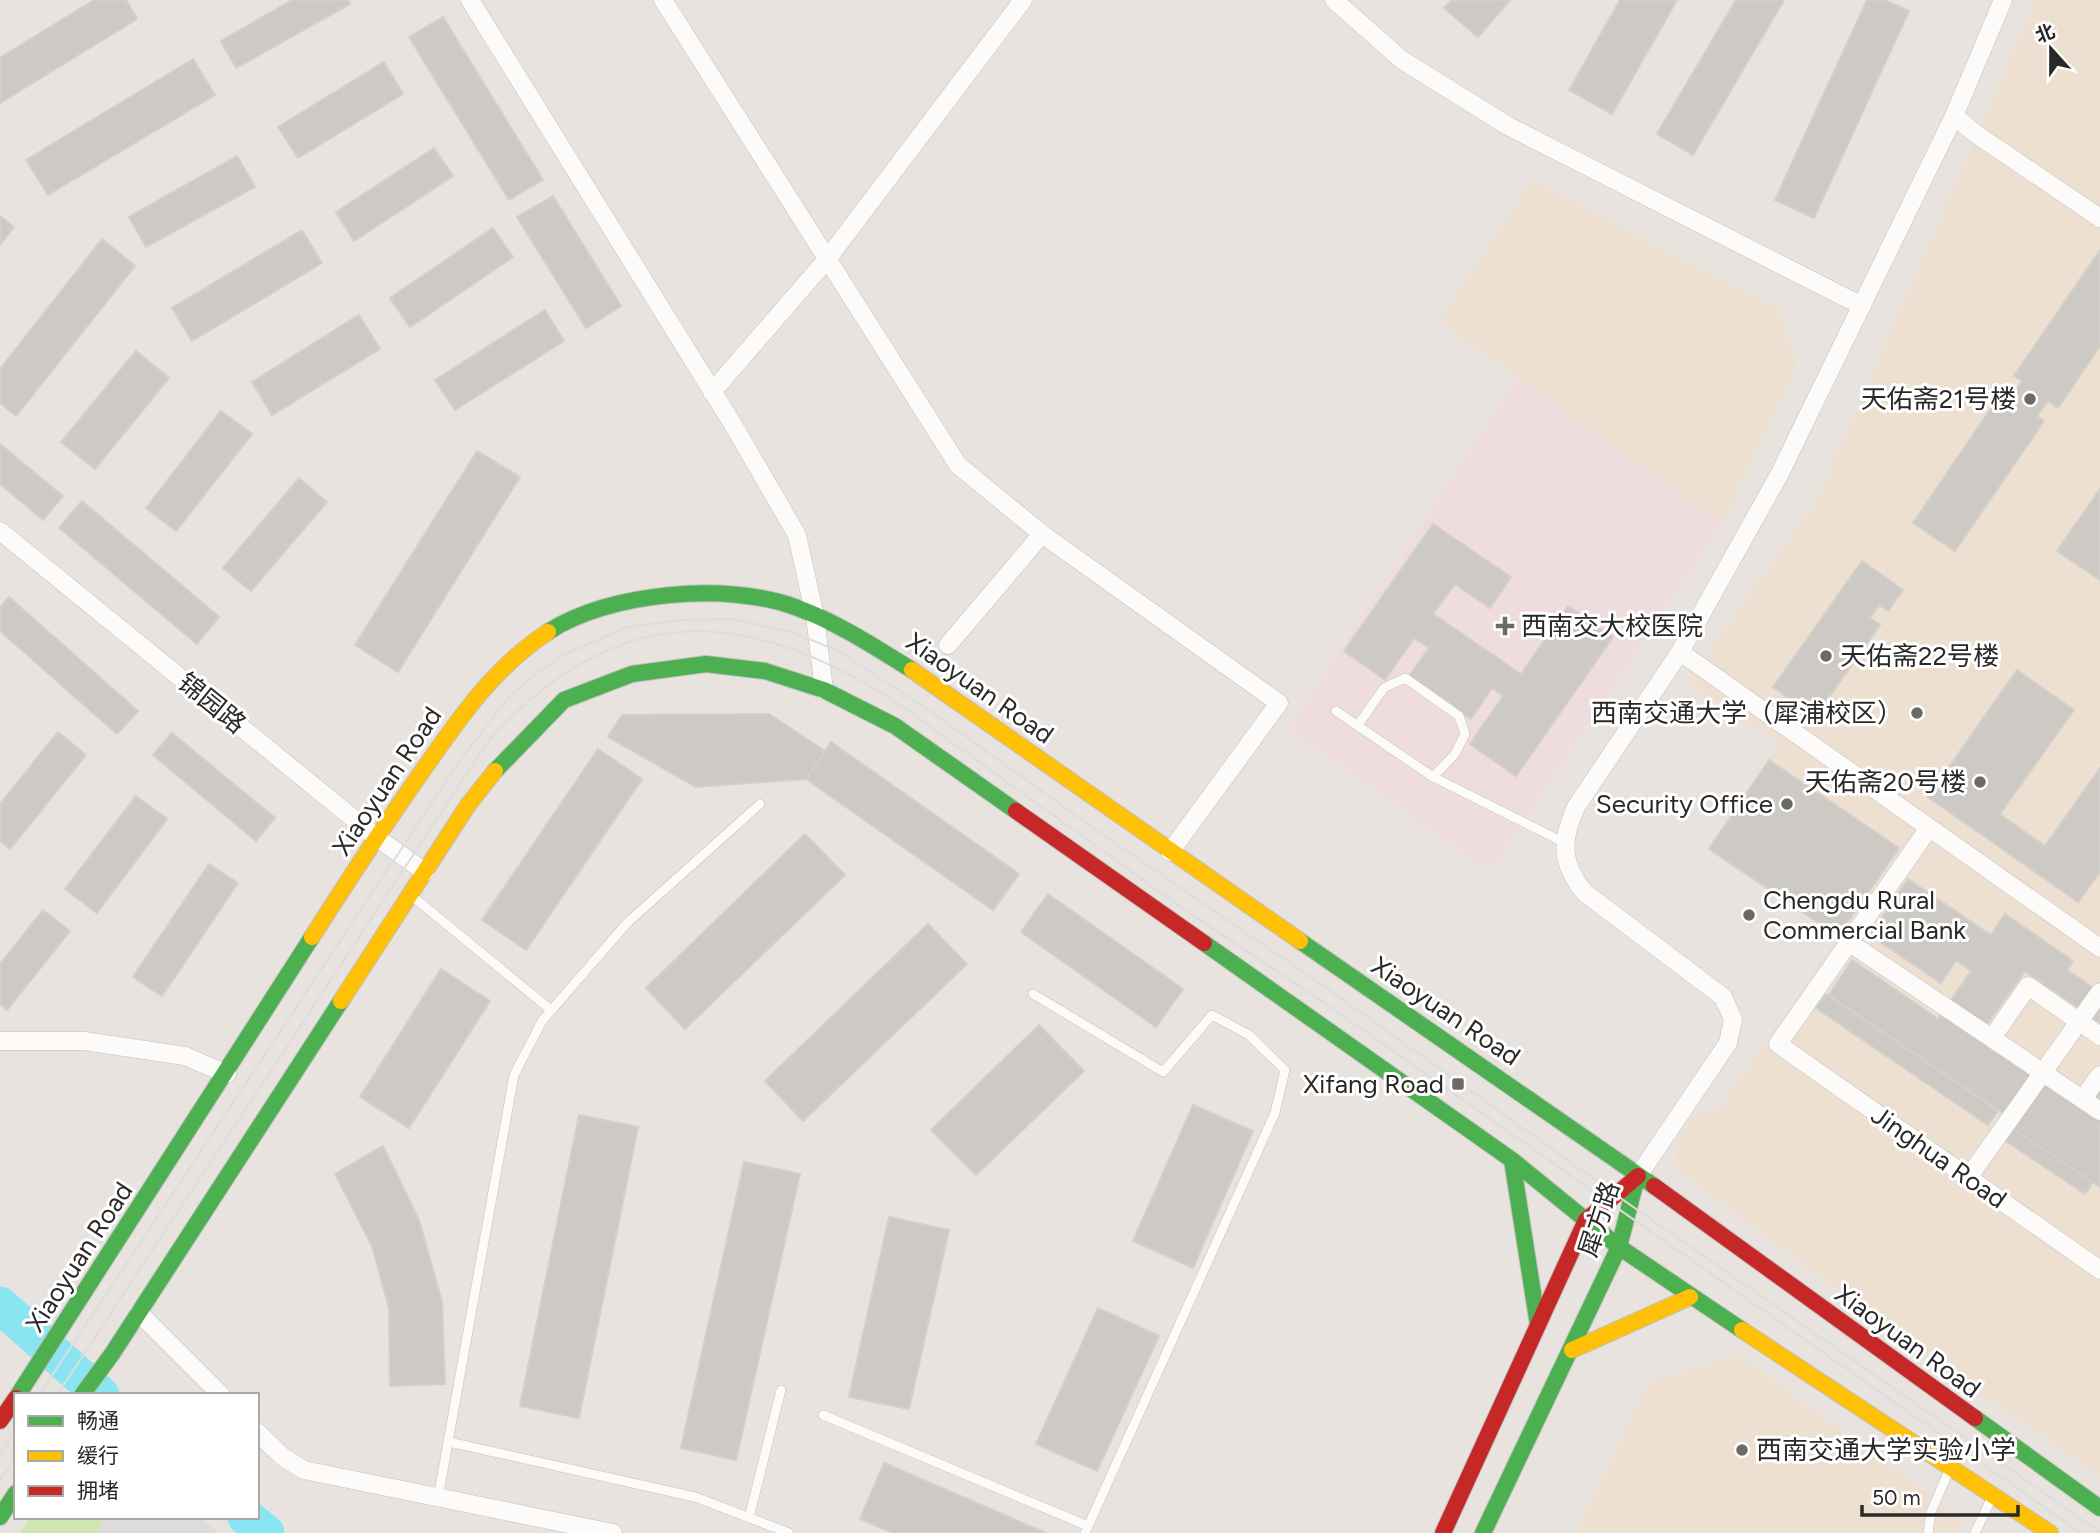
<svg xmlns="http://www.w3.org/2000/svg" width="2100" height="1533" font-family="Figtree,'Noto Sans SC',sans-serif">
<style>
.industrial{fill:#dddbde}
.education{fill:#ede0d1}
.medical{fill:#efdcdc}
.green{fill:#cfe6b3}
.lines{fill:none;stroke-linecap:round;stroke-linejoin:round}
.river{stroke:#8ae5f2;stroke-width:37}
.building{fill:#cdc9c5;stroke:#d3cfca;stroke-width:2}
.lane-casing{stroke:#c1c0c0;stroke-width:10}
.street-casing{stroke:#c1c0c0;stroke-width:19}
.fast-casing{stroke:#c1c0c0;stroke-width:18}
.slow-casing{stroke:#c1c0c0;stroke-width:18}
.jam-casing{stroke:#c1c0c0;stroke-width:18}
.lane{stroke:#fcfbfa;stroke-width:9}
.street{stroke:#fcfbfa;stroke-width:18}
.fast{stroke:#4caf50;stroke-width:16}
.slow{stroke:#ffc107;stroke-width:16}
.jam{stroke:#c62828;stroke-width:16}
.tram{stroke:#ddddde;stroke-width:2}
.poi-dot{fill:#6c6a68;stroke:#fff;stroke-width:2.5}
.labels{text-anchor:middle;dominant-baseline:central;stroke-width:6;stroke-linejoin:round;paint-order:stroke}
.poi-label{font-size:26px;fill:#292929;stroke:#fff;text-anchor:end}
.street-label{font-size:26px;fill:#292929;stroke:#fff}
</style>
<rect width="100%" height="100%" fill="#e8e3de"/>
<path class="industrial" d="M105,1517H199L219,1533H98Z"/>
<path class="education" d="M2036,0H2100V1476L1886,1326L1682,1173L1677,1166L1675,1149L1691,1118L1702,1112L1718,1110L1838,937L1709,849L1780,744L1687,682L1816,501Z
M1532,181L1779,309L1797,366L1722,524L1439,321Z
M1738,1355L1962,1518L1956,1533H1575L1649,1382Z"/>
<path class="medical" d="M1517,377L1722,524L1490,872L1289,728Z"/>
<path class="green" d="M30,1517H105L98,1533H20Z"/>
<g class="lines">
<path class="river" d="M0,1305L101,1395
M246,1517L266,1533"/>
</g>
<path class="building" d="M94,0H126L137,19L0,103V58Z
M292,0H348L350,4L236,68L221,41Z
M1452,0H1510L1478,37L1444,8Z
M1620,0H1677L1612,114L1569,90Z
M1736,0H1784L1693,155L1657,134Z
M1867,0H1885L1909,11L1814,218L1775,200Z
M443,17L543,180L509,200L409,37Z
M193,59L215,95L48,195L26,160Z
M384,62L403,94L298,158L278,127Z
M434,148L453,176L354,241L336,212Z
M237,156L255,187L146,247L129,217Z
M553,196L621,306L586,328L517,217Z
M0,216L14,227L0,245Z
M493,228L513,257L410,327L390,298Z
M302,230L322,263L192,341L172,308Z
M102,239L135,266L16,416L0,403V369Z
M2100,250V346L2058,408L2048,401L2037,416L2044,421L1955,551L1913,523L2002,392L2010,398L2022,381L2014,376Z
M545,310L564,341L455,410L435,380Z
M359,315L380,349L272,415L252,382Z
M136,351L169,378L95,469L61,442Z
M221,411L252,434L176,531L146,508Z
M0,444L63,496L43,520L0,484Z
M477,451L520,477L398,672L355,645Z
M299,478L327,502L251,591L223,568Z
M2100,489V580L2057,551Z
M82,501L219,617L197,644L59,528Z
M1433,524L1511,577L1490,608L1455,584L1433,614L1521,674L1568,606L1613,637L1516,776L1470,744L1503,696L1492,688L1471,719L1409,676L1429,648L1414,638L1385,680L1344,651Z
M1862,561L1903,590L1888,611L1879,605L1870,618L1880,625L1815,717L1773,687Z
M9,597L138,711L117,734L0,631V607Z
M2017,670L2074,710L2000,814L2045,846L2100,768V872L2078,902L1928,797Z
M769,714L825,751L806,779L696,787L608,737L622,715Z
M58,732L86,755L10,849L0,841V804Z
M172,733L275,818L256,841L153,755Z
M831,742L1019,874L993,910L806,779Z
M598,749L642,779L526,950L482,920Z
M1769,760L1899,848L1838,936L1709,849Z
M136,796L167,819L97,913L65,889Z
M805,834L845,875L685,1029L646,988Z
M209,864L238,883L162,996L133,977Z
M1908,879L1991,935L2005,914L2073,961L2067,970L2100,992V1023L2025,971L1978,1037L2081,1108L2100,1081V1187L2012,1128L2008,1117L1829,995L1852,960L1938,1019L1971,971L1956,960L1941,983L1870,935Z
M1048,894L1183,989L1156,1027L1021,932Z
M43,910L70,931L7,1010L0,1004V964Z
M928,924L967,964L803,1121L765,1081Z
M441,969L490,1001L409,1128L360,1097Z
M1826,994L1998,1111L1988,1125L1816,1008Z
M1039,1025L1084,1071L976,1175L931,1130Z
M1193,1105L1253,1131L1193,1268L1133,1241Z
M579,1115L638,1127L579,1418L520,1406Z
M2012,1128L2093,1182L2085,1194L2004,1140Z
M383,1146L419,1220L442,1302L445,1384L390,1386L389,1308L372,1246L335,1174Z
M744,1162L800,1174L736,1460L681,1448Z
M889,1217L949,1230L909,1409L849,1397Z
M1098,1308L1159,1336L1097,1471L1036,1444Z
M884,1463L1046,1533H893L860,1519Z"/>
<g class="lines">
<defs>
<path id="lane" d="M1336,711L1433,777L1563,842
M1358,725L1384,688L1405,678L1459,716L1465,734L1455,754L1433,777
M412,896L551,1010
M1033,994L1163,1072L1212,1015L1249,1035L1285,1070L1275,1113L1085,1533
M823,1415L1088,1526
M449,1442L695,1497L789,1533
M438,1498L514,1075L542,1021L627,923L760,804
M749,1518L781,1390
M1928,1533L1931,1512L1951,1466
M1975,1533L1993,1495"/>
<path id="street" d="M470,0L732,423L797,535L815,616L824,690
M663,0L958,465L1042,534L1279,703L1170,852
M1334,0L1402,60L1508,126L1862,306
M1954,116L1976,134L2100,218
M712,392L828,258L1023,0
M0,531L376,837L425,872
M948,645L1042,534
M1680,652L2100,948
M1929,828L1778,1044L2100,1270
M1850,943L2100,1111
M1992,1038L2028,986L2100,1036
M0,1041H84L185,1056L227,1074
M2083,1099L2100,1075
M1638,1176L1728,1043L1733,1019L1723,997L1585,893C1560,863 1561,840 1576,807L1680,652L1779,475L1954,116L2003,0
M1968,1178L2100,992
M139,1313L221,1395
M257,1432L283,1457L304,1470L613,1533"/>
<path id="fast" d="M548,632C609,592 727,582 795,607C837,622 875,647 912,670
M495,771L564,700L632,674L706,664L765,671L824,690L895,726L1016,811
M1300,941L1654,1186
M1204,943L1512,1160L1619,1247L1742,1330
M1512,1160L1538,1325
M18,1395L312,937
M82,1395L112,1354L341,1001
M1975,1418L2100,1508
M0,1517L16,1493
M1483,1533L1619,1247L1637,1177"/>
<path id="slow" d="M912,670L1300,941
M312,937C347,882 383,827 421,773C458,720 493,668 548,632
M341,1001L468,805L495,771
M1742,1330L2050,1533
M1572,1350L1690,1297"/>
<path id="jam" d="M1016,811L1204,943
M1654,1186L1975,1418
M0,1421L16,1398
M1443,1533L1586,1220L1638,1176"/>
</defs>
<use href="#lane" class="lane-casing"/>
<use href="#street" class="street-casing"/>
<use href="#fast" class="fast-casing"/>
<use href="#slow" class="slow-casing"/>
<use href="#jam" class="jam-casing"/>
<use href="#lane" class="lane"/>
<use href="#street" class="street"/>
<use href="#fast" class="fast"/>
<use href="#slow" class="slow"/>
<use href="#jam" class="jam"/>
<path class="tram" d="M39,1395L461,759L510,696L537,673L563,655L627,627L682,620L732,619L791,632L839,651L933,713L1102,834L1328,989L1629,1204L2100,1532
M57,1395L489,740C616,600 743,604 896,702L1185,910L1329,1006L2081,1533
M0,1454L16,1430
M0,1480L16,1457"/>
</g>
<g class="poi-dot">
<circle cx="2030" cy="399" r="7"/>
<path d="M1501.5 615.5h7v7h7v7h-7v7h-7v-7h-7v-7h7z"/>
<circle cx="1826" cy="656" r="7"/>
<circle cx="1917" cy="713" r="7"/>
<circle cx="1980" cy="782" r="7"/>
<circle cx="1787" cy="804" r="7"/>
<circle cx="1749" cy="915" r="7"/>
<rect x="1451" y="1077" width="14" height="14" rx="3.5"/>
<circle cx="1742" cy="1450" r="7"/>
</g>
<g class="labels">
<g class="poi-label">
<text x="2016" y="399">天佑斋21号楼</text>
<text x="1521" y="626" text-anchor="start">西南交大校医院</text>
<text x="1840" y="656" text-anchor="start">天佑斋22号楼</text>
<text x="1903" y="713">西南交通大学（犀浦校区）</text>
<text x="1966" y="782">天佑斋20号楼</text>
<text x="1773" y="804">Security Office</text>
<text x="1763" y="900" text-anchor="start">Chengdu Rural<tspan x="1763" dy="30">Commercial Bank</tspan></text>
<text x="1444" y="1084">Xifang Road</text>
<text x="1756" y="1450" text-anchor="start">西南交通大学实验小学</text>
</g>
<g class="street-label">
<text transform="translate(980 688) rotate(35)">Xiaoyuan Road</text>
<text transform="translate(212 703) rotate(39)">锦园路</text>
<text transform="translate(387 781) rotate(-56)">Xiaoyuan Road</text>
<text transform="translate(1446 1011) rotate(34)">Xiaoyuan Road</text>
<text transform="translate(1939 1157) rotate(35)">Jinghua Road</text>
<text transform="translate(1599 1219) rotate(-72)">犀方路</text>
<text transform="translate(79 1257) rotate(-57)">Xiaoyuan Road</text>
<text transform="translate(1908 1341) rotate(36)">Xiaoyuan Road</text>
</g>
</g>
<rect x="14" y="1393" width="245" height="126" fill="#ffffff" stroke="#a9a9a9" stroke-width="2"/>
<rect x="28" y="1416" width="35" height="10" fill="#4caf50" stroke="#a9a9a9" stroke-width="2"/>
<text x="77" y="1428" font-size="21" fill="#292929">畅通</text>
<rect x="28" y="1451" width="35" height="10" fill="#ffc107" stroke="#a9a9a9" stroke-width="2"/>
<text x="77" y="1463" font-size="21" fill="#292929">缓行</text>
<rect x="28" y="1486" width="35" height="10" fill="#c62828" stroke="#a9a9a9" stroke-width="2"/>
<text x="77" y="1498" font-size="21" fill="#292929">拥堵</text>
<g transform="translate(2051 49) rotate(339)" stroke="#ffffff" stroke-width="5" paint-order="stroke">
<path d="M0-5L12 26L0 18L-12 26Z" fill="#292929"/>
<text y="-10" font-size="19" font-weight="bold" text-anchor="middle" fill="#292929">北</text>
</g>
<path d="M1862 1505v10h156v-10" fill="none" stroke="#292929" stroke-width="3.5"/>
<text x="1872" y="1505" font-size="21" fill="#292929" stroke="#ffffff" stroke-width="5" paint-order="stroke">50 m</text>
</svg>
